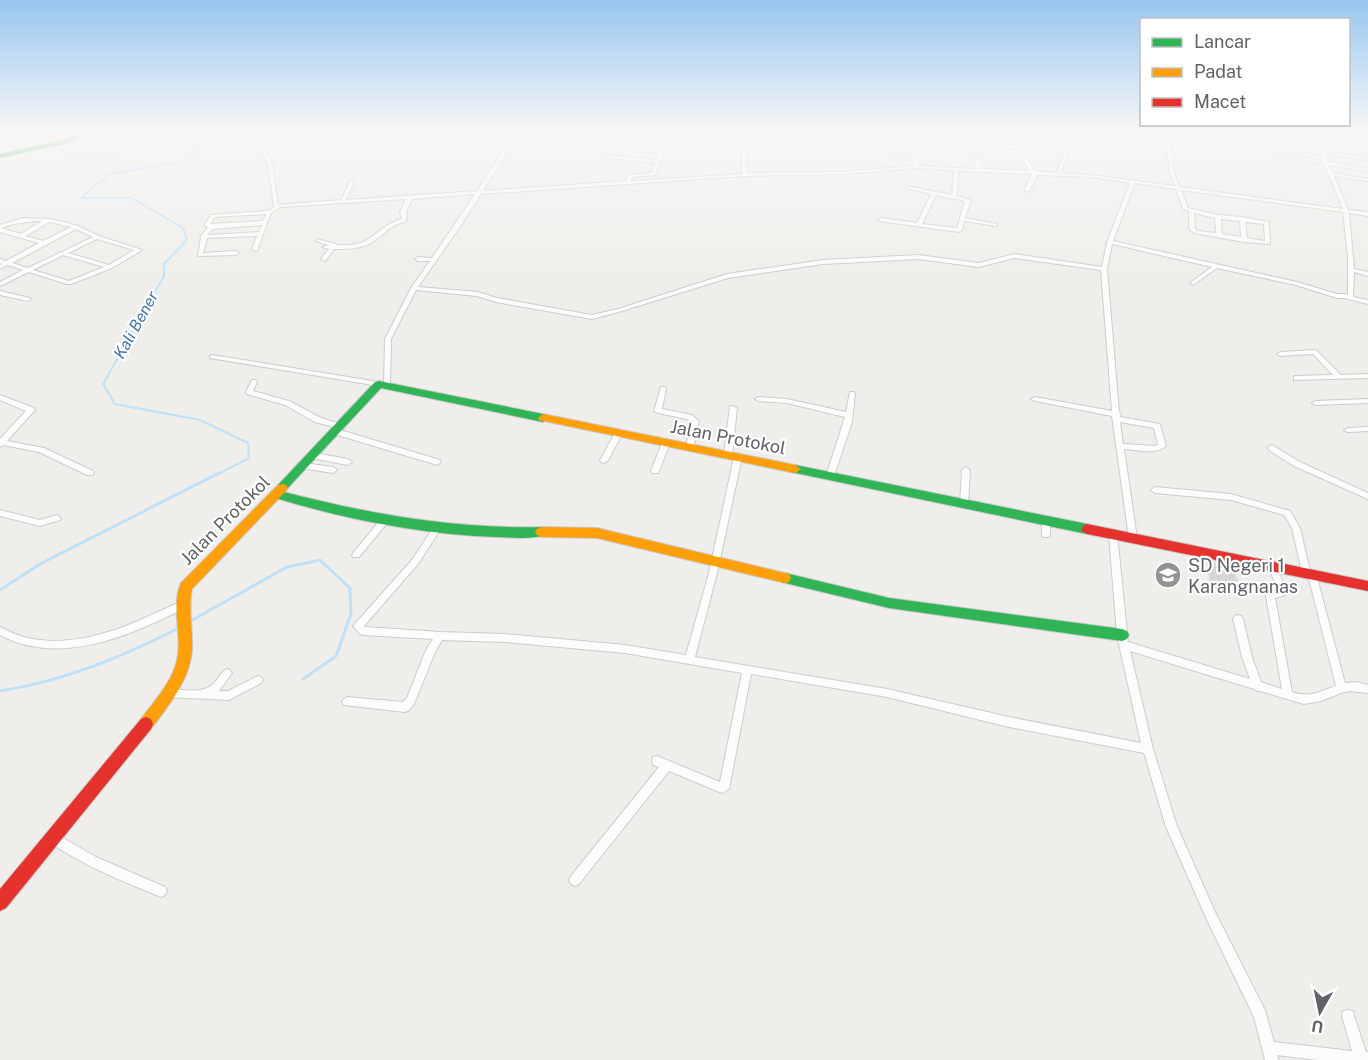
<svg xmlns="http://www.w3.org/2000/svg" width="1368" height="1060" font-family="'Public Sans',sans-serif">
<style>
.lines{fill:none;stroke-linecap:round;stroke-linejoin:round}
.stream-far1{stroke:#bfe0f9;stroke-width:2}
.stream{stroke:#bfe0f9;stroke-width:3}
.building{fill:#d6d5d3;stroke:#deddd9;stroke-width:1.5}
.street-casing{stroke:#cbcccc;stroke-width:2}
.fast-casing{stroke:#cacacb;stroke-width:2}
.slow-casing{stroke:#cacacb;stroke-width:2}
.jam-casing{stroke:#cacacb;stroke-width:2}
.street{fill:#fdfcfc;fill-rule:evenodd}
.fast{fill:#30b455;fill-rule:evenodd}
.slow{fill:#ff9f0a;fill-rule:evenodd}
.jam{fill:#e5322d;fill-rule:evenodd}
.labels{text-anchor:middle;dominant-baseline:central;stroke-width:4.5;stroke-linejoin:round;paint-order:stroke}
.far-water-label{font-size:16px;font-style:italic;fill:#4174aa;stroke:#fff}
.street-label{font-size:18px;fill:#5f6368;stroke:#fff}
.poi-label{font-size:18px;fill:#5f6368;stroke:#fff;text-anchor:start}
</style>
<rect width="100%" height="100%" fill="#efeeea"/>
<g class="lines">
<path class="stream-far1" d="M62,131L58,138L60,150L80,154L109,153L175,136L189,139L200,147L181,162L109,174L81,198H132L183,228L187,240L164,264V276L103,384L115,404L200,420L248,443L249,458L216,475"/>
<path class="stream" d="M0,590L40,564L219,473
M187,623L287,567L320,560L350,588L351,614L336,656L303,679
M0,691C64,681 122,657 179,628"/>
</g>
<path class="building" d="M1206,560L1216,563L1217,566L1233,568L1241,594L1212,590Z"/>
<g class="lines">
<defs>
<path id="street" d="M255,131L252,133L250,132V131Z
M278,131H284L263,145L272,163L278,205L341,200L350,181L352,180L354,181L346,200L477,191L515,131H520L483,191L626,181L628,175L651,173L655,163L604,157L602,156L613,138H642L646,131H651L645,140H616L612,147L662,151L664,152L655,175L632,177L631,181L742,174V152L744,151L746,152L747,173L840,172L914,166L912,157L906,153L775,138L771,149L769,150L767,149L771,138L724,131H742L774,135L907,151L916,155L919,166L977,169L974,159L976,158L978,159L982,169L1029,171C1014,138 1014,154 987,144L989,143L1015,145L1014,138L964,131H981L1014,135V131H1018L1019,139L1052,143V145H1050L1019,142V148L1026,155L1034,171L1057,173L1069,137L1048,133L1045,135L1021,131H1056L1071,134L1072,131H1077L1071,140L1061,173L1091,175L1175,186L1170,173L1165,131H1169L1174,173L1180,187L1343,209L1324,164L1279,156L1281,155L1323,161L1320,154L1274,146L1276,145L1318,151L1315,143L1271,135L1273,134L1314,140L1311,133L1304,131H1318L1368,139V141L1316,134L1319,140L1368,148V150L1320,143L1323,151L1368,158V160L1325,154L1328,162L1368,169V171L1329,165L1333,173L1368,179V181L1334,176L1348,210L1368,212V216L1349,213L1354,269L1368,272V276L1354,272L1353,297L1368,300V304L1344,298H1337L1296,285L1217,268L1193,285L1191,284V282L1212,267L1112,244L1107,269L1119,412L1121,414L1120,417L1160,424L1166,446C1155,455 1137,450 1124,449L1137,538L1136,540H1130L1129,538L1112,416L1035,401L1031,399L1035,397L1112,411L1101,270L1014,258L979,267L918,259L823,264L728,278L622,311L592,319L496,302L477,296L416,290L391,339L390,385L387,387L384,385L385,339L411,288L430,261H418L415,259L418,257L432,258L475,194L412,199L406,212L407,221C387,226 384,236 369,244C358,249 346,249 334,249L326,260L324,261L321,259L329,249L322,247L329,245L316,241V239L336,244L337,245C346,245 356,246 365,241C379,233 386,223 402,219L400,212L406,199L280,207L271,213L257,251L252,250L257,236L207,238L203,253L236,251L239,253L236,255L198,256L201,238L200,237L208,227L204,225L211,215L268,211L274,207L268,163L258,145ZM611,149L659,153L656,160L607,155ZM917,168L954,170L952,195L906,186V188L931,194L917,223L881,218L878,220L879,221L959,232L962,230L964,221L997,226V224L965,218L971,200L957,196L958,171L1032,174L1024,190L1027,192L1030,190L1037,175L1091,177L1130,183L1107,242L1102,267L1014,254L979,263L918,255L823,260L727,274L618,309L592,315L497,298L478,292L418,287L464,221L481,194L745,176L840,174ZM1135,183L1176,189L1183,209L1189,211V228L1194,233L1244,242L1270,244L1269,222L1242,217L1218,215L1188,208L1181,190L1343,212L1348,257V294H1337L1297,282L1113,241ZM936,195L965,201L957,228L922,224ZM1194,213L1215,218L1216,233L1198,231L1195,228ZM266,214L263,221L210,224L215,217ZM1221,219L1240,221L1241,237L1222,234ZM1245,222L1264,224L1265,241L1247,238ZM262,225L259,232L207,235L213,229ZM1120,422L1154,428L1158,445L1155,446L1123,444Z
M956,131L980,136V141L976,142V138L957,135Z
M23,218L49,219L64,222L78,226L99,236L142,250L112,268L71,284H67L29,272L0,286V282L23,270L7,265L0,269V265L2,264L0,263V259L6,261L39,243L0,232V225ZM36,221H42L21,234L1,228L13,224ZM49,222L71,227L43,241L26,236ZM76,229L93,237L28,268L12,263ZM97,239L134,250L109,265L68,253ZM63,255L104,267L69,281L33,270Z
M0,291L30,298L31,299L28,301L0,295Z
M1315,350L1317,351L1341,375L1368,374V378L1294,380V376H1296L1333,375L1313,354L1280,356L1277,354L1280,352Z
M212,355L379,382L382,384L379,386L210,358V356Z
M252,380H256L257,382L253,391L289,401L321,418L344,425L345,427L341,429L315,422L285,405L247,394L246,392Z
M661,387H665L666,389L662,409L692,415L699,421L693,449H687L686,447L691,422L687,419L658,413L654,411Z
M850,392H854L855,394L852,422L834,476L830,479L826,476L845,417L787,403L759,401L755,399L759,397L787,399L846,412Z
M0,395L34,408L35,410L7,441L44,448L93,471L94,473L93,475H87L39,452L3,445L0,447V439L26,411L0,400Z
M1368,399V403L1316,405L1312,403L1316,401Z
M730,406H733L737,408L732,455L728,458L724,455Z
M1368,427V431L1348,432L1344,430L1348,428Z
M334,430H340L440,460L441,462L437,465L434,464L334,434L333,432Z
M619,430L623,433L608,460L604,463L601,462L600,460L615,433Z
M666,440L670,443L659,471L658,473H652L651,471L662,443Z
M1272,445L1300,462L1368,493V499L1294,466L1269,450L1268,448L1269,446Z
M314,453L348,459L352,462L348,465L311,458L310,456Z
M738,454L742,457L717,573L695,657L887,689L1009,717L1141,743L1117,635L1109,534L1110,532H1116L1117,534L1128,642L1250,679L1242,657L1233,619L1235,616L1238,615L1241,616L1243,619L1252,657L1261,682L1282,689L1266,596L1267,593L1278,590L1268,566L1269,564H1275L1287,592L1286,595L1275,598L1292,692C1311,698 1318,692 1336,686L1308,575L1303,574L1302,572L1292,528L1284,515L1231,500L1155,493L1151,490L1155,487L1231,494L1290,511L1300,528L1310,571L1315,572L1316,574L1345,683L1357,682L1368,685V693L1349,691L1341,693L1321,701L1304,704L1260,691H1258L1254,689L1130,651L1153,749L1177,826L1215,912L1265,1010L1274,1042L1352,1051L1342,1016L1343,1011L1348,1010L1353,1011L1354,1016L1366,1052H1368V1060H1318L1277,1055L1279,1060H1265L1254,1017L1207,920L1166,827L1144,753L1009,727L887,697L751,674L729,789L722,793L669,771L579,884L575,886L571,884L569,880L571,876L659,767L653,765L652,761L653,757L657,756L720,782L742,673L625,653L505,642L442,640L435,652L414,704L409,710L405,712L344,705L342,702L344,699L347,697L403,702L407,698L426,650L433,639L363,635L360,634L353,626L412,560L435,525H441L442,527L418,564L364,626L365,627L440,632L505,634L625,645L686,655L709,573L734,457Z
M304,463L333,467L337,470L333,473L301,468L300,466Z
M966,467L970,470L968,504L964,507L960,504L962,470Z
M0,510L40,520L57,515L61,518L60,520L40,526L0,516Z
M385,517L388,518L389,520L388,522L359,557H353L352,555L353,553L382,518Z
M1046,518L1050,521V535L1049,537H1043L1042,535V521Z
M180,602L183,603L184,606L183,609C135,633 77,659 22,644C14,642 7,638 0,635V627C7,630 14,634 21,636C58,648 103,636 138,621C152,615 166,608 180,602Z
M227,669L230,670L232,673L219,691H228L258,676L261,677L263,680L261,683L229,700L167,697L164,696L162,693L164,690L167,689C182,689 203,695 214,683C219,678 221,672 227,669Z
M53,832L96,857L165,887L167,891L165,895L161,897C122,881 84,866 49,842L47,838L49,834Z"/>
<path id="fast" d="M82,131H90L72,142L0,158V154L68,139Z
M379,381L543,414L548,418L543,422L381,388L284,492C369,514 453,529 541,527L545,529L547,532L545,535C530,540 510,537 495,537C419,534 344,519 272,497L270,494L272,491L278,490V485L375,382Z
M795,465L1087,524L1091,526L1093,529L1091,532L1087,534L791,472L789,469Z
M785,573L889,598L1122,629L1127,631L1129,635L1127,639L1122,641L889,608L781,582L779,578L781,574Z"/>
<path id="slow" d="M543,414L795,465L801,469L795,473L539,420L538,418Z
M282,484L286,485L288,488L286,491L192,589C188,610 193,630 192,650C190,680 168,706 151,729L146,731L141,729L139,724L141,719C156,699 175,679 178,654C181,631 171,605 181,583L278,485Z
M541,527L597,528L785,573L789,574L791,578L789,582L785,583L597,538L541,537L537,535L535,532L537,529Z"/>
<path id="jam" d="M1087,524L1368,581V591L1087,534L1083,532L1081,529L1083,526Z
M146,717L151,719L153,724L151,729L6,908L0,911V889L141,719Z"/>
</defs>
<use href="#street" class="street-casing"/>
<use href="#fast" class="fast-casing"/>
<use href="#slow" class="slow-casing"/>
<use href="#jam" class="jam-casing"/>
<use href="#street" class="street"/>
<use href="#fast" class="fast"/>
<use href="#slow" class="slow"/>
<use href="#jam" class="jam"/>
</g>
<linearGradient id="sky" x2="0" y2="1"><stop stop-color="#97c6ef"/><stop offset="0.47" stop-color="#f8f7f6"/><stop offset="1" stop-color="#f8f7f6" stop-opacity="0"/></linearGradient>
<rect width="1368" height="280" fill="url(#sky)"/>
<defs>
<symbol id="school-disc" viewBox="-11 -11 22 22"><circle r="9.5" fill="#919496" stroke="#fff"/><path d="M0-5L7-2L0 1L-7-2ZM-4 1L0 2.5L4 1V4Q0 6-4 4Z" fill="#fff"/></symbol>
</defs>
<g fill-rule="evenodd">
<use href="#school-disc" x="1153" y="560" width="30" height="30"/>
</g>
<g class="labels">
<g class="far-water-label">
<text transform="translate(136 325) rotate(-61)">Kali Bener</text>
</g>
<g class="street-label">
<text transform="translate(728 437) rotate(11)">Jalan Protokol</text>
<text transform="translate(225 520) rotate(-45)">Jalan Protokol</text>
</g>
<g class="poi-label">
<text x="1188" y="565">SD Negeri 1<tspan x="1188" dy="21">Karangnanas</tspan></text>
</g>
</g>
<rect x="1140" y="18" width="210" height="108" fill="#ffffff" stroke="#bfc1c3" stroke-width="1.5"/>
<rect x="1152" y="38" width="30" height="9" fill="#30b455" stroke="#bfc1c3" stroke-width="1.5"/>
<text x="1194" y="48" font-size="18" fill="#5f6368">Lancar</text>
<rect x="1152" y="68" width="30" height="9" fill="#ff9f0a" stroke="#bfc1c3" stroke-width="1.5"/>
<text x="1194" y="78" font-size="18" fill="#5f6368">Padat</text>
<rect x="1152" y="98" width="30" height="9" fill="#e5322d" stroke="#bfc1c3" stroke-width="1.5"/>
<text x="1194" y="108" font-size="18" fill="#5f6368">Macet</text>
<g transform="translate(1320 1012) rotate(189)" stroke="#ffffff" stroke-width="4.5" paint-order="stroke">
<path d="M0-4.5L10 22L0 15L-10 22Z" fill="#5f6368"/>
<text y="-9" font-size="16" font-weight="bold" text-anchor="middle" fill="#5f6368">U</text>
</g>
</svg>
